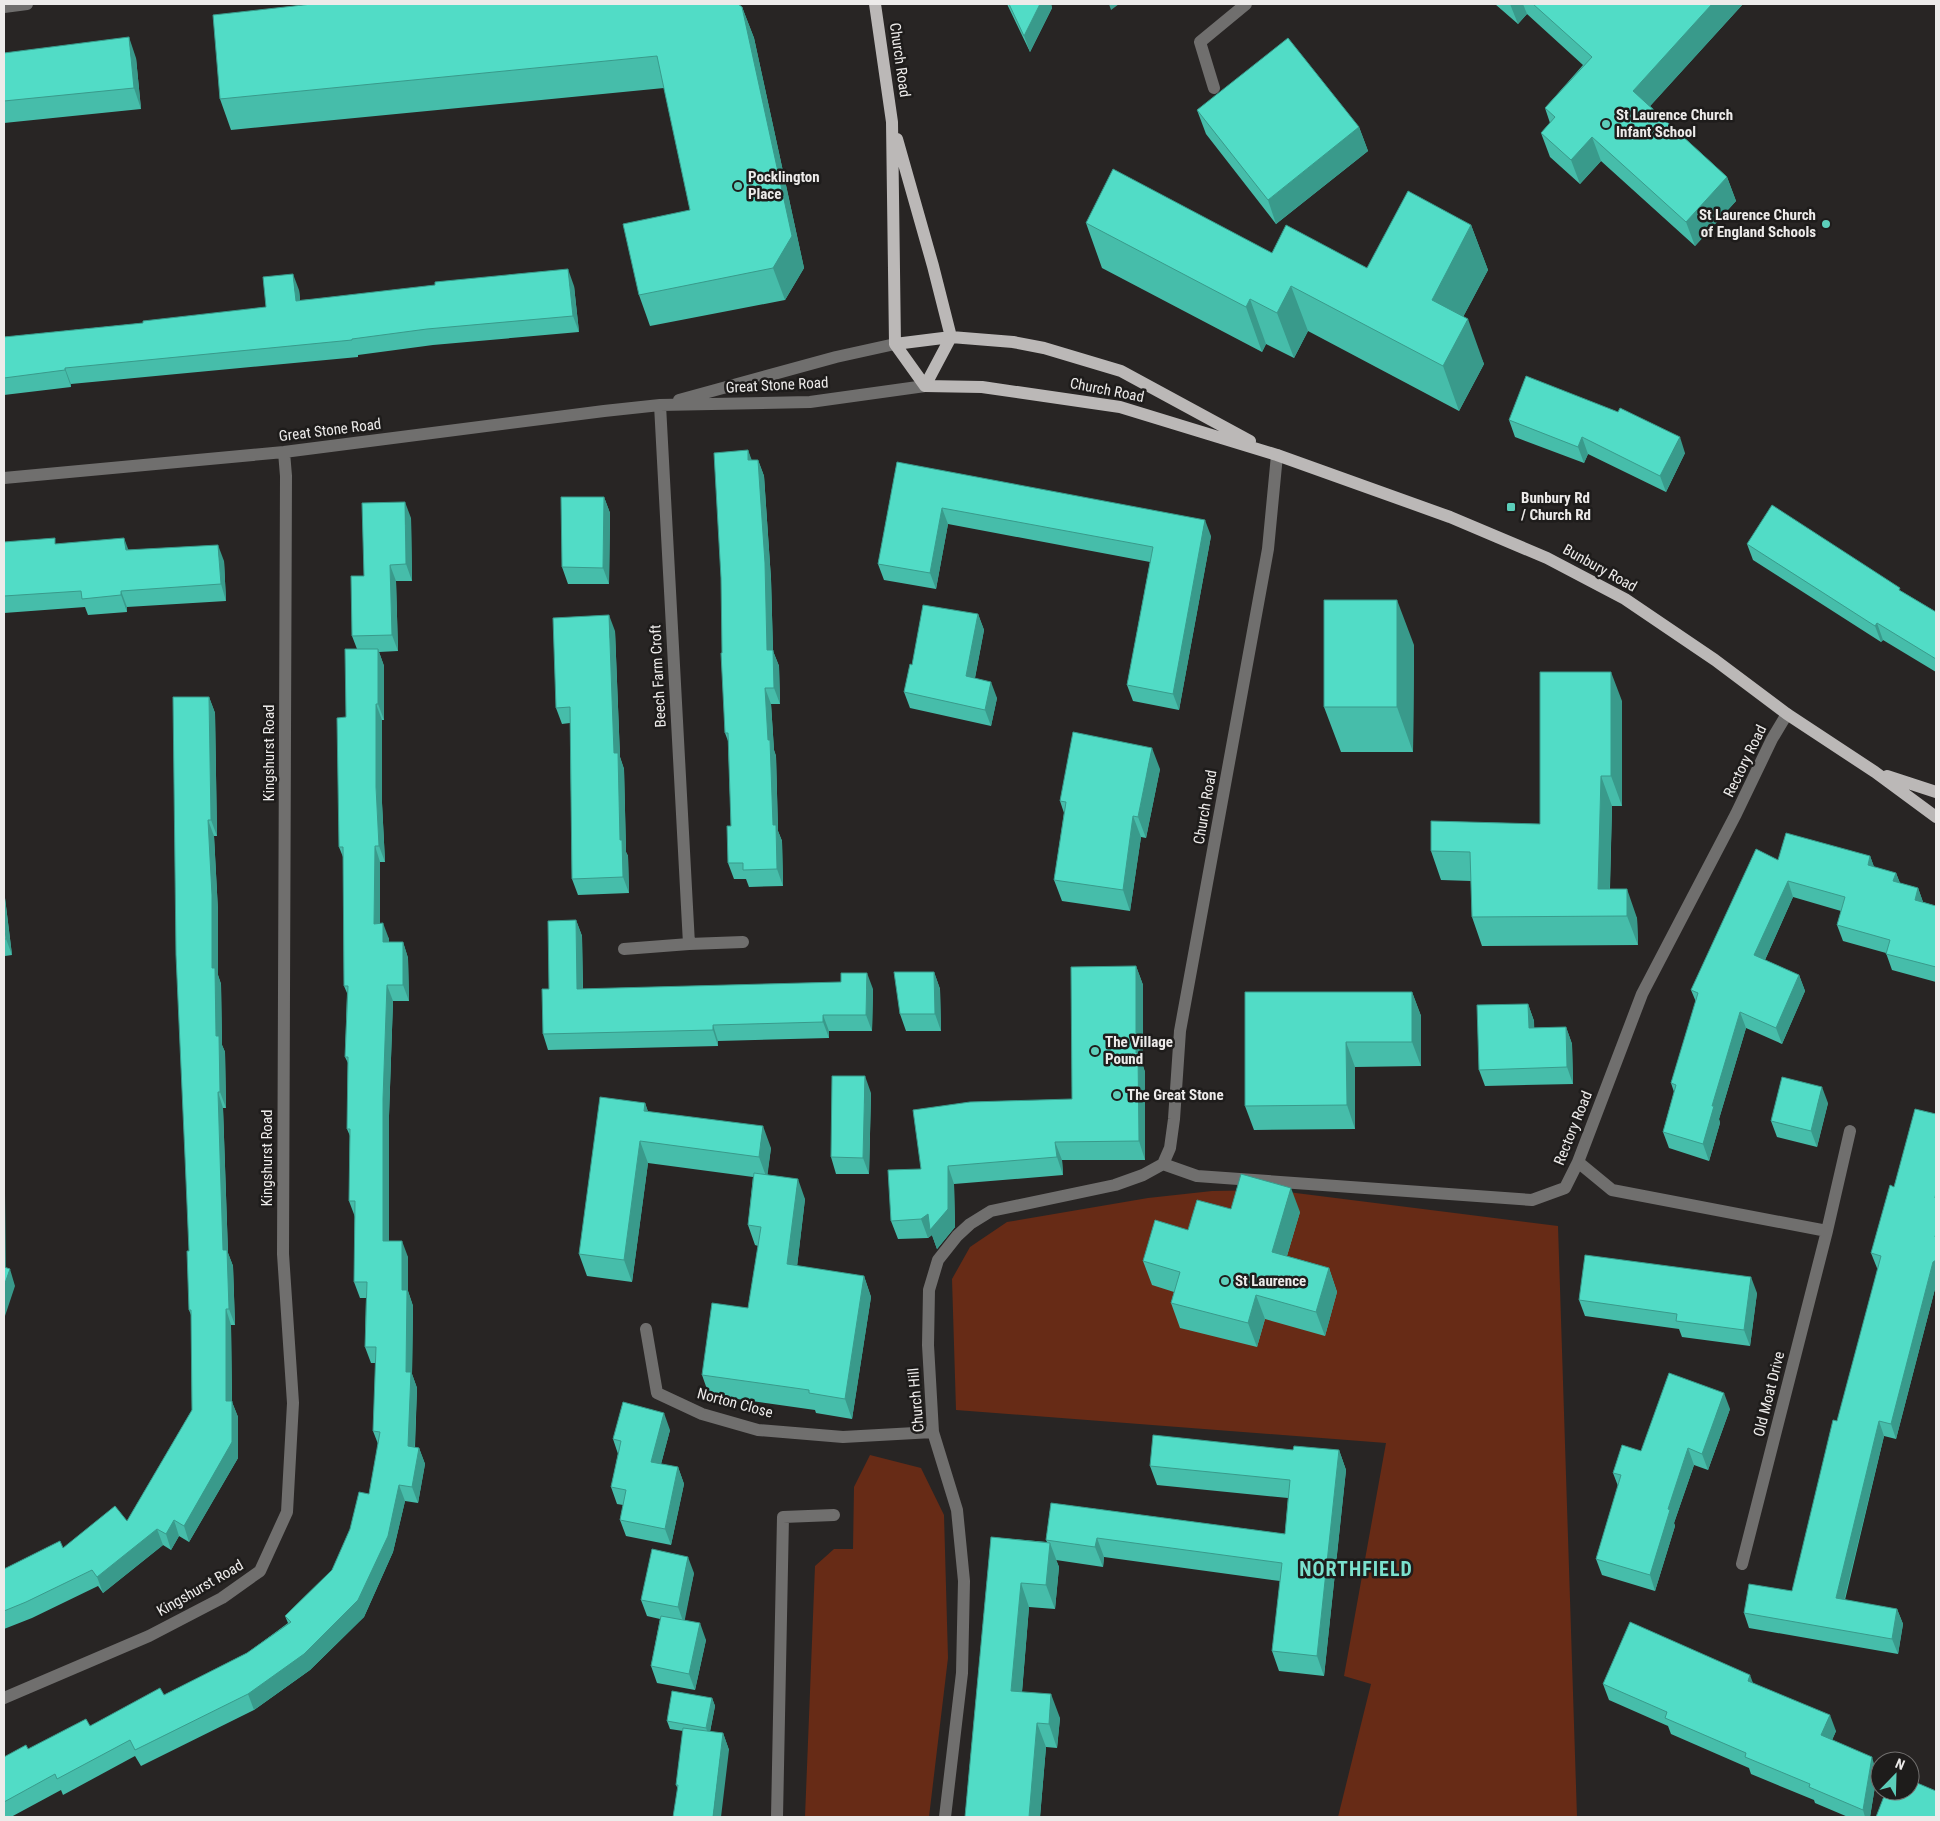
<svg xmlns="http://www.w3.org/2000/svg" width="1940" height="1821" font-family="'Roboto Condensed',sans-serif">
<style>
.green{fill:#672b16}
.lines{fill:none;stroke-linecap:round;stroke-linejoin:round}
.minor{stroke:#706f6e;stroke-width:12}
.major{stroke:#bbb8b7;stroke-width:12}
.wall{fill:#46bdaa}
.shaded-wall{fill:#399a8b}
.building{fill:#51dcc6;stroke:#399a8b}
.poi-dot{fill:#5cceba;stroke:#1e1c1b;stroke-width:2}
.labels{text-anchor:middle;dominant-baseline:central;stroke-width:5;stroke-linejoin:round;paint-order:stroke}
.street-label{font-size:15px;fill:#edebea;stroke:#1e1c1b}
.poi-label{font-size:15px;font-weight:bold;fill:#edebea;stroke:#1e1c1b;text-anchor:start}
.district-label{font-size:20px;font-weight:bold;letter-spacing:1px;fill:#7be1ce;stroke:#1e1c1b}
</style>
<rect width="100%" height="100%" fill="#282524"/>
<path class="green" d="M1272,1190L1558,1226L1577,1817H1338L1371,1684L1344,1676L1386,1443L956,1410L952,1279L970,1247L1007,1222L1148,1198L1212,1191Z
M870,1455L921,1468L944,1515L948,1658L929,1817H805L815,1566L834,1549H853L854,1487Z"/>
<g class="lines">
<path class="minor" d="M4,7L27,4
M1214,88L1200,42L1246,4
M679,400L836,357L895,344
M4,478L284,452L604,411L660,405L810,402L925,386
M689,944L743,942
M624,949L689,944L660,405
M1578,1162L1612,1190L1827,1231L1850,1131
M1163,1164L1197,1176L1532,1200L1565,1188L1578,1162L1642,994L1736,814L1772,739L1787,714
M1163,1164L1170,1148L1174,1119L1180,1031L1268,549L1277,455
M646,1329L657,1393L702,1414L758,1430L843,1437L933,1432
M1742,1564L1827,1231
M4,1698L149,1636L222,1598L260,1571L287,1512L293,1403L283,1254L286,476L284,452
M777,1817L783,1517L834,1515
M945,1817L962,1673L964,1581L957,1510L933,1432L928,1345L929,1290L938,1260L957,1236L970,1224L991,1211L1115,1185L1143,1175L1163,1164"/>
<path class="major" d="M875,4L892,122L895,344L925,386
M897,139L933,266L951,337L925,386
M895,344L951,337L1013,342L1044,348L1121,371L1250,441
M925,386L982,387L1120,407L1277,455L1450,517L1547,558L1625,599L1715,660L1787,714L1875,772L1936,817
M1887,776L1936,792"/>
</g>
<path class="wall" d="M1007,4H1051L1052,8L1030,52Z
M1495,4H1743L1650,106L1727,177L1736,201L1695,246L1601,161L1580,184L1550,157L1541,133L1550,123L1545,108L1583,65L1527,14L1518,24Z
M742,7L754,38L804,268L785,300L650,326L639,295L690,210L664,88L231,130L220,99Z
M4,53L136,58L141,109L4,123Z
M1197,110L1359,127L1368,151L1276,224L1206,134Z
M1086,223L1367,268L1471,225L1488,270L1463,317L1484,364L1459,411L1308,331L1294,358L1266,344L1262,352L1102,268Z
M574,286L579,332L433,345L358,355V357L71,384V387L4,395V337L143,323L266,307L299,290L300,300Z
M1509,420L1685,453L1666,492L1588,454L1584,463L1515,437Z
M748,450L751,460H758L764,476L771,579L773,651L779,666L780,704H771L774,750L776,756L778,831L782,841L783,886L749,887L746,879H734L728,863L731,826L728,741L725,733L722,653Z
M897,462L1211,536L1179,710L1133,701L1127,685L1150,562L948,524L936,589L884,580L878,564Z
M604,497L610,513L609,584H568L562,567Z
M411,518L412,581H396L398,651L379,652L384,666V720H382V803L385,862H380V923L389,939V942H403L408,958L409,1001H393L389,1116V1241L408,1257V1291L413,1306L412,1374L417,1388L415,1447L419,1448L425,1464L418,1503L405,1501L393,1552L364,1617L310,1670L254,1710L141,1766L135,1756L63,1795L61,1790L11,1817H4V1757L28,1749L90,1726L164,1695L247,1653L288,1623L285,1616L332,1570L369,1494L378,1444L373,1431L376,1363H371L365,1347L366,1298H360L354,1282L355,1217L349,1201L350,1136L347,1129L348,1063L345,1057L347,993L344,986L343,857L339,847L346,717L357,649L352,636L364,576Z
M4,542L129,550L224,561L226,601L127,607V612L88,615L85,607L4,613Z
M1747,544L1901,591L1936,612V672L1883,640L1881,642L1753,560Z
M978,614L984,630L975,678L997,698L991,726L910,708L904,692L912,665Z
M615,631L620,757L624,769L626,852L628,856L629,893L578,895L572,879L570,723L562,724L556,708Z
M1414,645L1413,752H1341L1324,707Z
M209,697L215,713L217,836H214L218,911V975L221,984L222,1045L225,1052L226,1108H223L228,1253L233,1266L235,1325H231L232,1402L238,1417V1458L189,1542L179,1536L171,1550L163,1545L103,1593L98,1586L32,1618L4,1629V1569L63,1548L127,1521L192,1410L191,1315L189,1310V1251Z
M1622,701V806H1612L1610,889L1637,918L1638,945L1482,946L1472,917L1471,881L1441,880L1431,851L1540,824Z
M1160,769L1146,838L1141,837L1130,911L1062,901L1054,880L1064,813L1060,801Z
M1870,856L1874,867L1896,873L1900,883L1918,888L1923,902L1936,906V982L1892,970L1886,953L1843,941L1837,925L1841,911L1793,897L1765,960L1799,975L1805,991L1782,1044L1746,1028L1719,1119L1720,1123L1709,1161L1669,1148L1663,1132L1674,1092L1671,1083L1696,1002L1691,990L1778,860Z
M4,895L5,898L12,955L5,956L4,1032Z
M576,920L582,936L583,989H873L872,1031H829V1038L718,1041V1046L548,1050L543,1034L549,989Z
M1136,966L1143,985V1066L1145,1072V1160H1062L1063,1175L954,1184L955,1227L937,1249L932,1235L928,1238L898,1239L891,1221L921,1169L1072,1099Z
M934,972L940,989L941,1031H906L900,1014Z
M1412,992L1421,1016V1066L1355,1067V1129L1254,1130L1245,1106Z
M1528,1004L1534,1021V1028L1566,1027L1572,1044L1573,1084L1485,1086L1479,1070Z
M871,1093L869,1174H836L831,1157Z
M645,1103L648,1112L771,1148L767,1175L805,1199L797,1266L864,1276L871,1297L852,1419L816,1413L815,1410L709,1395L702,1375L748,1308L758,1246L755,1245L748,1225L753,1177L648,1163L632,1282L587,1276L579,1254Z
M1828,1103L1817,1147L1777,1137L1771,1121Z
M1936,1114V1285L1896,1439L1884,1436L1845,1600L1897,1609L1903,1624L1898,1654L1749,1628L1744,1613L1792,1591L1878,1268H1877L1871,1253L1894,1187Z
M1231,1209L1300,1212L1287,1256L1329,1268L1337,1292L1325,1336L1265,1319L1257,1347L1180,1328L1171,1303L1174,1292L1152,1285L1143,1261L1188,1230Z
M1757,1293L1750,1346L1682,1337L1679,1329L1585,1316L1579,1300Z
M1730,1409L1708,1470L1694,1465L1674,1523L1675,1526L1655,1591L1602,1575L1596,1559L1618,1486L1613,1473L1641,1451Z
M670,1430L661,1464L678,1467L684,1484L671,1545L626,1536L620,1520L623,1505L617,1504L611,1487L618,1454L613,1439Z
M1293,1450H1339L1346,1470L1324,1676L1279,1671L1272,1651L1280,1581L1104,1557L1103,1567L1056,1560L1059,1567L1055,1609L1029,1607L1022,1692L1060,1718L1057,1748L1046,1747L1040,1817H965L991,1537L1047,1542L1046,1540L1051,1503L1285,1534L1288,1498L1157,1485L1150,1466Z
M694,1573L684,1620L706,1640L695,1690L657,1683L651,1666L660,1619L647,1616L641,1600Z
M1753,1683L1836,1731L1832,1740L1877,1774L1870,1817H1848L1815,1803L1814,1800L1751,1774L1749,1768L1671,1734L1668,1726L1609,1700L1603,1684Z
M712,1698L715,1706L710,1732L723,1733L729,1750L678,1789L676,1785L683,1731L670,1729L667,1721Z"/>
<path class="shaded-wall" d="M1040,4H1051L1052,8L1030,52L1024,36Z
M1109,4H1119L1111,10Z
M1510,4H1523L1527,14L1518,24Z
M1712,4H1743L1642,115L1633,91Z
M742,7L754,38L804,268L785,300L773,268Z
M129,37L136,58L141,109L134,88Z
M1359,127L1368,151L1276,224L1268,200Z
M1592,137L1601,161L1580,184L1571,160Z
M1727,177L1736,201L1695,246L1686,222Z
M1471,225L1488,270L1448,345L1432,300Z
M568,269L574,286L579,332L573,316Z
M293,274L299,290L302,317L296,301Z
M1291,286L1308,331L1294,358L1277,313Z
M1250,299L1266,344L1262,352L1246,307Z
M1468,319L1484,364L1459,411L1443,366Z
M65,368L71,384V387L65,370Z
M1582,437L1588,454L1584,463L1578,447Z
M1680,437L1685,453L1666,492L1660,476Z
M748,450L754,466L748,460Z
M758,460L764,476L771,579L773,651L779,666L780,704L774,688L767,650Z
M604,497L610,513L609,584L603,568Z
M405,502L411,518L412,581L406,564Z
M942,508L948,524L936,589L930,573Z
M1205,520L1211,536L1179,710L1173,694Z
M124,538L130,554L126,550Z
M218,545L224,561L226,601L221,584Z
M390,565L396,581L398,651L392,635Z
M121,591L127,607V612L121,595Z
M1397,600L1414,645L1413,752L1397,707Z
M978,614L984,630L972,693L966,676Z
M609,615L615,631L620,757L624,769L626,852L628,856L629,893L623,877L620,840L614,753Z
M1877,623L1883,640L1881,642L1875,626Z
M378,649L384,666V720L378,704Z
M1611,672L1622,701V806L1611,776Z
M991,682L997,698L991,726L985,710Z
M765,688L771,704L774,750L776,756L778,831L782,841L783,886L777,869L773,825Z
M209,697L215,713L217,836L211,820Z
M376,704L382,720V803L385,862L379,846L376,787Z
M1152,748L1160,769L1146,838L1138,817Z
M1601,776L1612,806L1609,916L1598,889Z
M1133,816L1141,837L1130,911L1123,890Z
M208,820L214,836L218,911V975L221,984L222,1045L225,1052L226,1108L220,1092L212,968Z
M375,846L380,862V940L374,924Z
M1870,856L1876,872L1868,865Z
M1896,873L1902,889L1893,881Z
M1788,881L1793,897L1760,971L1754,955Z
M1918,888L1924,905L1915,900Z
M1627,889L1637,918L1638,945L1627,916Z
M4,895L5,898L12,955L6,939L4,919Z
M576,920L582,936L583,1005L577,989Z
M383,923L389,939V958L383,942Z
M403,942L408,958L409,1001L403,985Z
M4,951L5,956L4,1032Z
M1136,966L1143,985V1066L1145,1072V1160L1139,1141L1136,1053Z
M934,972L940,989L941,1031L935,1014Z
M867,973L873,989L872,1031L866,1015Z
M1799,975L1805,991L1782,1044L1776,1028Z
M387,985L393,1001L389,1116V1257L383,1241V1099Z
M1412,992L1421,1016V1066L1412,1042Z
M1528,1004L1534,1021L1535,1044L1529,1028Z
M1740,1012L1746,1028L1719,1119L1720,1123L1709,1161L1703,1144L1712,1106Z
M823,1015L829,1031V1038L823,1022Z
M713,1025L718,1041V1046L713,1030Z
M1566,1027L1572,1044L1573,1084L1567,1067Z
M1346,1042L1355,1067V1129L1347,1105Z
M865,1076L871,1093L869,1174L863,1158Z
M1822,1087L1828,1103L1817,1147L1811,1131Z
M218,1092L223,1108L228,1253L233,1266L235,1325L229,1309L223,1250Z
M645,1103L653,1125L644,1111Z
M763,1126L771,1148L767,1179L759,1157Z
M640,1141L648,1163L632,1282L624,1260Z
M1055,1142L1062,1160L1063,1175L1057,1157Z
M948,1166L954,1184L955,1227L937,1249L932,1235L928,1238L921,1219Z
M798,1179L805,1199L795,1284L787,1264Z
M1291,1188L1300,1212L1281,1276L1272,1252Z
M4,1189L5,1193L6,1280L10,1269L15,1286L4,1319Z
M402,1241L408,1257V1291L413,1306L412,1374L417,1388L414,1462L408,1446L402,1290Z
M1936,1260V1285L1896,1439L1891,1424L1933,1262Z
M1329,1268L1337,1292L1325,1336L1316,1312Z
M864,1276L871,1297L852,1419L845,1399Z
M1751,1277L1757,1293L1750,1346L1744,1330Z
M1256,1295L1265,1319L1257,1347L1248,1323Z
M226,1309L231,1325L232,1402L238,1417V1458L189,1542L184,1526L226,1401Z
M1724,1393L1730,1409L1708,1470L1702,1454Z
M664,1413L670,1430L657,1479L651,1462Z
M1879,1421L1884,1436L1841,1613L1836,1598Z
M419,1448L425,1464L418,1503L412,1487Z
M1688,1448L1694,1465L1674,1523L1675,1526L1655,1591L1650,1575L1668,1509Z
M1339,1450L1346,1470L1324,1676L1317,1656Z
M678,1467L684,1484L671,1545L665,1529Z
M399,1485L405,1501L393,1552L364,1617L310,1670L254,1710L248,1694Z
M174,1520L179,1536L171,1550L166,1534Z
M157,1529L163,1545L103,1593L97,1577Z
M1097,1538L1104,1557L1103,1567L1095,1547Z
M1050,1543L1059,1567L1055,1609L1046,1585Z
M688,1557L694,1573L684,1624L678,1607Z
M1021,1583L1029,1607L1020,1715L1011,1691Z
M1897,1609L1903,1624L1898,1654L1892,1639Z
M700,1623L706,1640L695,1690L689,1674Z
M1750,1675L1756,1691L1748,1681Z
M1051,1694L1060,1718L1057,1748L1049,1724Z
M712,1698L715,1706L709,1736L706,1728Z
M1830,1715L1836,1731L1827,1752L1821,1735Z
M1037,1723L1046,1747L1040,1817H1029Z
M723,1733L729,1750L721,1817H713Z
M1872,1757L1877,1774L1870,1817H1865L1863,1810Z"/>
<path class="building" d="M312,4H738L742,7L792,236L773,268L639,295L623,224L690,210L657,56L220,99L213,15Z
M1009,4H1040L1024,36Z
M1533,4H1712L1633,91L1727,177L1686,222L1592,137L1571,160L1541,133L1555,117L1545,108L1592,57Z
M129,37L134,88L4,101V53Z
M1288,38L1359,127L1268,200L1197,110Z
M1113,169L1272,253L1286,225L1367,268L1408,191L1471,225L1432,300L1468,319L1443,366L1291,286L1277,313L1250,299L1246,307L1086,223Z
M568,269L573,316L427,329L352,339V340L65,368V370L4,378V337L143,323V321L266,307L263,277L293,274L296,301L435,285V282Z
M1526,376L1618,412L1620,408L1680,437L1660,476L1582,437L1578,447L1509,420Z
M748,450V460H758L765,563L767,650H773L774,688H765L768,740H770L773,825H776L777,869L743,870V863H728L727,826H731L728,733H725L721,653H722L721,578L714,453Z
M897,462L1205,520L1173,694L1127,685L1153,547L942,508L930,573L878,564Z
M561,497H604L603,568L562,567Z
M405,502L406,564L390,565L392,635L352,636L351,576H364L362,503Z
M1772,505L1900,588L1899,590L1936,612V659L1877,623L1875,626L1747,544Z
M55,538V544L124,538L126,550L218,545L221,584L121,591V595L82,599L81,591L4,596V542Z
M1324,600H1397V707H1324Z
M923,605L978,614L966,676L991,682L985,710L904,692L910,664L912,665Z
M609,615L614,753H618L620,840H622L623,877L572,879L570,707L556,708L553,618Z
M345,649H378V704H376V787L379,846H375L374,924L383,923V942H403V985H387L383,1099V1241H402V1290H407L406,1372H411L408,1446L419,1448L412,1487L399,1485L388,1536L358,1600L304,1654L248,1694L135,1750L130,1740L57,1779L55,1774L4,1802V1757L26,1745L28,1749L86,1719L90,1726L160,1688L164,1695L247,1653L291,1622L285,1616L332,1570L350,1529L359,1492L369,1494L380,1432L373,1431L376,1347H365L367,1282H354L355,1201H349L350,1129H347L348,1057H345L348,986H344L343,847H339L337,718L346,717Z
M1540,672H1611V776H1601L1598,889H1627V916L1472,917L1470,852L1431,851V821L1540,824Z
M173,697H209L211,820H208L212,895V968H215L216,1036H219L220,1092H218L223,1250H227L229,1309H226V1401H232V1442L184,1526L174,1520L166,1534L157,1529L97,1577L92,1570L26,1602L4,1611V1569L60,1541L63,1548L115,1506L127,1521L192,1410L191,1310H189L187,1251H189L185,1157L176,955Z
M1073,732L1152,748L1138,817L1133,816L1123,890L1054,880L1066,802L1060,801Z
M1786,833L1870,856L1868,865L1896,873L1893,881L1918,888L1915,900L1936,906V967L1886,954L1890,940L1837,925L1845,897L1788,881L1754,955L1799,975L1776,1028L1740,1012L1712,1106H1714L1703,1144L1663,1132L1676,1085L1671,1083L1698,993L1691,990L1756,849L1778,860Z
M4,919L6,939H4Z
M576,920L577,989L841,982V973H867L866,1015H823V1022L713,1025V1030L543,1034L542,989H549L548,921Z
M1136,966V1053H1138L1139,1141L1055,1142L1057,1157L948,1166V1209L930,1230L928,1214L921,1219L891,1221L888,1170L921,1169L913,1110L970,1102L1072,1099L1071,967Z
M894,972H934L935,1014H900Z
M1245,992H1412V1042H1346L1347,1105L1245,1106Z
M1528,1004L1529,1028L1566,1027L1567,1067L1479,1070L1477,1005Z
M832,1076H865L863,1158L831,1157Z
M1782,1077L1822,1087L1811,1131L1771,1121Z
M600,1097L645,1103L644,1111L763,1126L759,1157L640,1141L624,1260L579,1254Z
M1915,1109L1936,1114V1192L1935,1198H1936V1233L1935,1237H1936V1260L1933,1262L1891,1424L1879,1421L1836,1598L1897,1609L1892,1639L1744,1613L1749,1584L1792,1591L1833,1420L1837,1421L1881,1256L1871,1253L1890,1185L1894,1187Z
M754,1173L798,1179L787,1264L864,1276L845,1399L809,1393V1390L702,1375L712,1303L748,1308L761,1227L748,1225Z
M1241,1174L1291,1188L1272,1252L1329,1268L1316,1312L1256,1295L1248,1323L1171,1303L1180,1272L1143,1261L1155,1220L1188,1230L1197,1200L1231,1209Z
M1585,1255L1751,1277L1744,1330L1676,1321L1677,1314L1579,1300Z
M4,1267L10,1269L4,1286Z
M1669,1373L1724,1393L1702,1454L1688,1448L1668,1509L1670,1510L1650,1575L1596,1559L1621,1475L1613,1473L1622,1445L1641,1451Z
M623,1402L664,1413L651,1462L678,1467L665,1529L620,1520L626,1490L611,1487L621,1441L613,1439Z
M1153,1435L1293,1450L1294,1446L1339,1450L1317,1656L1272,1651L1282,1563L1097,1538L1095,1547L1046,1540L1051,1503L1285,1534L1290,1480L1150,1466Z
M991,1537L1050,1543L1046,1585L1021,1583L1011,1691L1051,1694L1049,1724L1037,1723L1029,1817H965Z
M652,1549L688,1557L678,1607L641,1600Z
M661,1616L700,1623L689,1674L651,1666Z
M1630,1622L1750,1675L1748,1681L1830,1715L1821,1735L1872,1757L1863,1810L1809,1787L1810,1784L1745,1757L1746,1753L1665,1718L1667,1712L1603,1684Z
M672,1691L712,1698L706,1728L667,1721Z
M683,1728L723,1733L713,1817H673L678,1785H676Z
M1910,1780L1936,1791V1817H1876L1886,1791H1910Z"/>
<g class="poi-dot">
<circle cx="1606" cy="124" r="5"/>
<circle cx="738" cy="186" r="5"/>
<circle cx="1826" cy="224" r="5"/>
<rect x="1506" y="502" width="10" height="10" rx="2.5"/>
<circle cx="1095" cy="1051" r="5"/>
<circle cx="1117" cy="1095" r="5"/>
<circle cx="1225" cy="1281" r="5"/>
</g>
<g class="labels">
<g class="street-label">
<text transform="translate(900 60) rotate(82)">Church Road</text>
<text transform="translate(777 385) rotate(-3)">Great Stone Road</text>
<text transform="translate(1107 390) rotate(11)">Church Road</text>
<text transform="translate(330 430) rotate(-7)">Great Stone Road</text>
<text transform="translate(1600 568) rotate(29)">Bunbury Road</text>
<text transform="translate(658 676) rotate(-93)">Beech Farm Croft</text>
<text transform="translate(269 753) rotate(-90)">Kingshurst Road</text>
<text transform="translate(1745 761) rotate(-64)">Rectory Road</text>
<text transform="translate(1205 807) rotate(-80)">Church Road</text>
<text transform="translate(1573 1128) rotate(-68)">Rectory Road</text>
<text transform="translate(267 1158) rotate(-90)">Kingshurst Road</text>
<text transform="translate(1769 1394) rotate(-76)">Old Moat Drive</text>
<text transform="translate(916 1400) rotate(-95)">Church Hill</text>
<text transform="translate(735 1403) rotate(15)">Norton Close</text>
<text transform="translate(200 1588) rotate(-30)">Kingshurst Road</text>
</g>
<g class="poi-label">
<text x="1616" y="115">St Laurence Church<tspan x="1616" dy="17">Infant School</tspan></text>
<text x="748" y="177">Pocklington<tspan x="748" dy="17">Place</tspan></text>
<text x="1816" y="215" text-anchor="end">St Laurence Church<tspan x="1816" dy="17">of England Schools</tspan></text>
<text x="1521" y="498">Bunbury Rd<tspan x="1521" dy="17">/ Church Rd</tspan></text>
<text x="1105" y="1042">The Village<tspan x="1105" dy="17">Pound</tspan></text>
<text x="1127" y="1095">The Great Stone</text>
<text x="1235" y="1281">St Laurence</text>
</g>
<g class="district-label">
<text x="1356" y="1569">NORTHFIELD</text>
</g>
</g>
<rect width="1940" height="1821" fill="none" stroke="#edebea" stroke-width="10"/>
<g transform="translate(1895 1776) rotate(23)"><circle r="24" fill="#1e1c1b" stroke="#716f6e"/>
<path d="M0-4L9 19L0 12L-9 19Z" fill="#5cceba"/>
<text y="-8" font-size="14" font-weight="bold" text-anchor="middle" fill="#edebea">N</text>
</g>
</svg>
